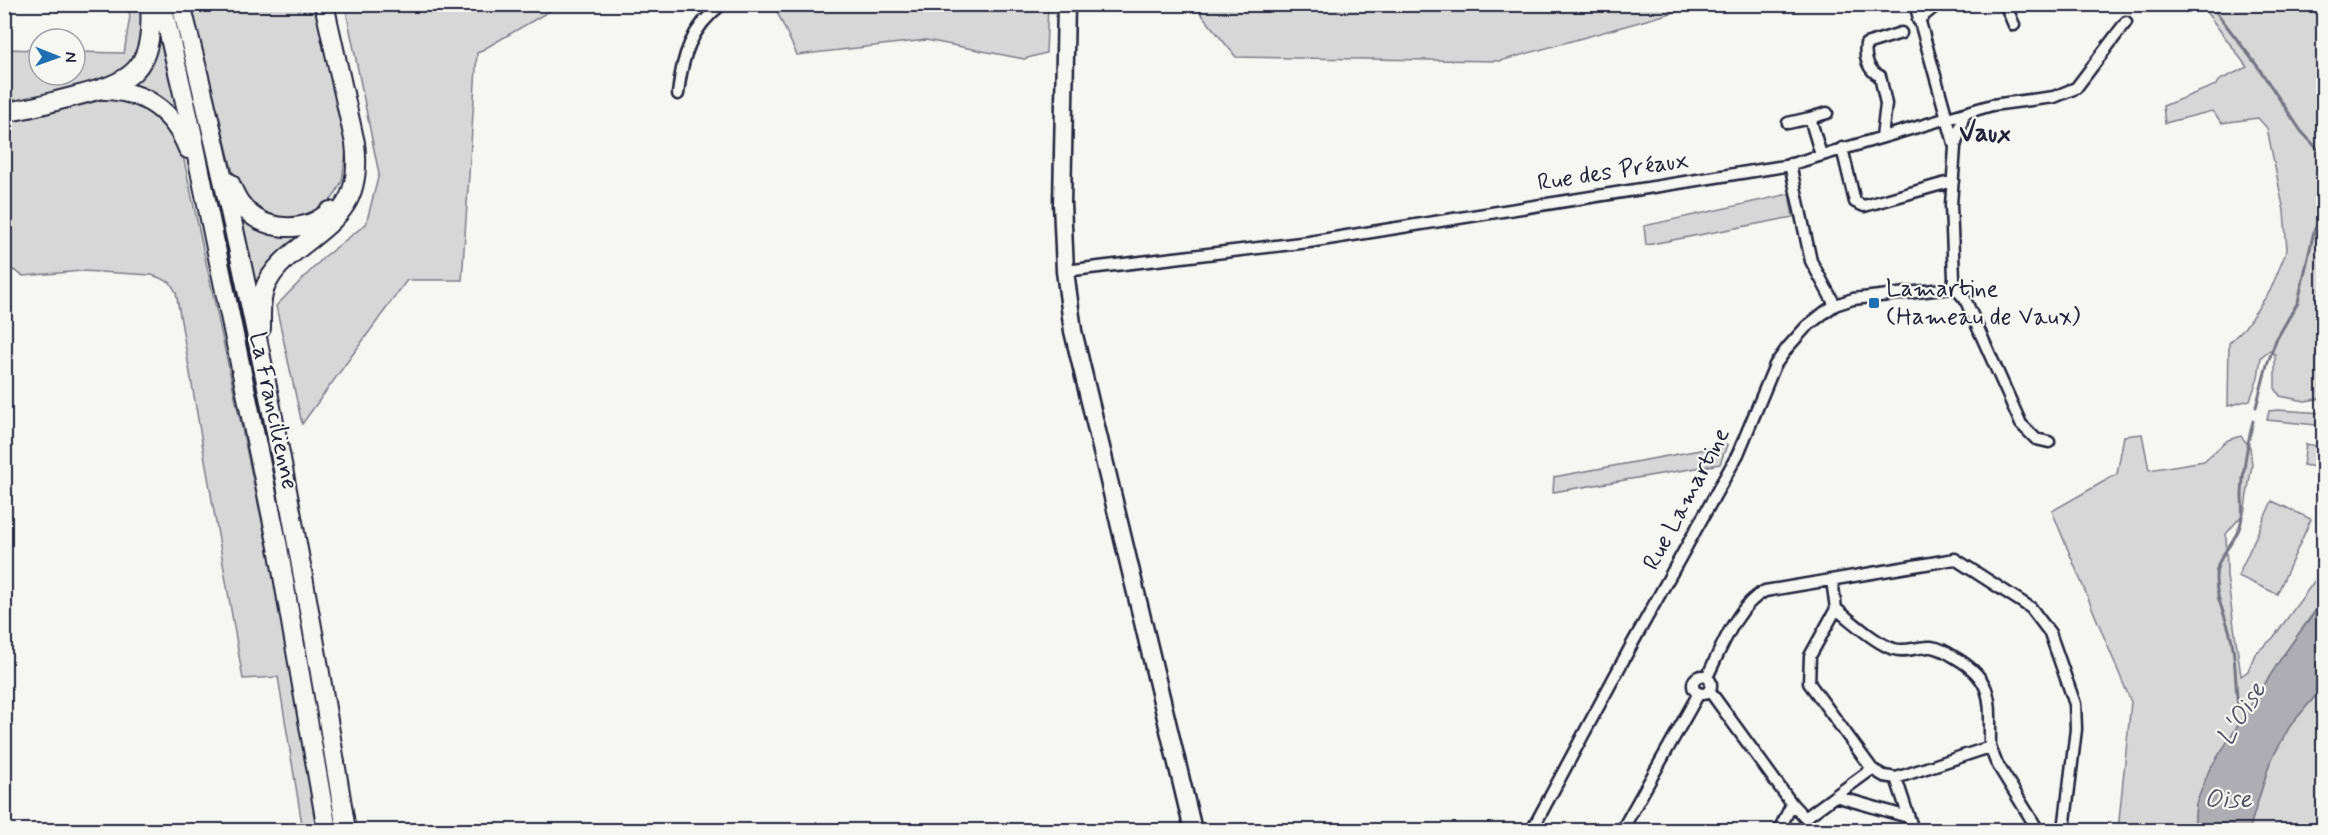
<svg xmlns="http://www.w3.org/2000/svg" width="2328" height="835" font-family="Mynerve,sans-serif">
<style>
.green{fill:#d7d7d7;stroke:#7c7c89;stroke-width:1.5}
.water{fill:#adadb3;stroke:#757583;stroke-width:1.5}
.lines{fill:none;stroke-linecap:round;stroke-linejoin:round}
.stream{stroke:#757583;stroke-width:3}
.minor-casing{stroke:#22223b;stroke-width:15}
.primary-casing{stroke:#22223b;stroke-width:21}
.trunk-casing{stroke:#22223b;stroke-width:22}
.minor{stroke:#f6f6f2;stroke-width:10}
.primary{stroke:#f6f6f2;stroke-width:16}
.trunk{stroke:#f6f6f2;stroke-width:18}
.poi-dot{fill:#1f6fb2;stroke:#f6f6f2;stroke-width:2}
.labels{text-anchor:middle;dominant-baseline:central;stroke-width:4.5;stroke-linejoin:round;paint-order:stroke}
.street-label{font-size:24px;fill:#22223b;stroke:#f6f6f2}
.poi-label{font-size:24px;fill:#22223b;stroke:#f6f6f2;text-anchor:start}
.neighbourhood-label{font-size:26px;font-weight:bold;fill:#22223b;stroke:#f6f6f2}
.water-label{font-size:26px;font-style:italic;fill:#535365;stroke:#f6f6f2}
</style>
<rect width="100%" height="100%" fill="#f6f6f2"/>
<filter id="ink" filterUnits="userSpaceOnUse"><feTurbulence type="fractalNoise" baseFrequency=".0167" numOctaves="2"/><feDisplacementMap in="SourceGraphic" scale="12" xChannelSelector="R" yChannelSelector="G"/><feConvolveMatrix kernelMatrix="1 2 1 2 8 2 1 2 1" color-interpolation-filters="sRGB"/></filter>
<g filter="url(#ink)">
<path class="green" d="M127,5H145L147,32L126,73L5,106V49L39,50V75H75V52L124,53L130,16Z
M191,5H319L347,144L342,181L334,196L324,208L298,220L270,219L240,194L233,173Z
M345,5H560L477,53L462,280H407L302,424L276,306L324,257L366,224L379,174Z
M774,5H1048L1046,53L1024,59L926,40L797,55Z
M1194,5H1700L1500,61L1236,57Z
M2201,5H2323V398L2305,401L2280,396L2275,388V355L2270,350L2261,357L2258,378L2250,400L2228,406L2229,343L2245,327L2270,291L2287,250L2284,211L2267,128L2258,118L2222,123L2212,111L2165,123L2163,106L2216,85L2218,81L2247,67Z
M158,28L178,115L128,87Z
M104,94L142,101L174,133L184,160L273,573L319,830H303L278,677L243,679L176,292L170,282L152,275L82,271L23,276L5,265L4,118Z
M1789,194L1793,217L1646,245L1644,226Z
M237,211L306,230L256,296Z
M2278,410L2323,413V432L2317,425L2267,420L2269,411Z
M2142,434L2149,470L2204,461L2228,440L2241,436L2250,447L2252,465L2244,513L2226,534L2227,576L2241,676L2248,671L2255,654L2273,638L2323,569V600L2282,657L2196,804L2194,830H2118L2131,702L2052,511L2117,474L2124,436Z
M2306,444L2323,447L2322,468L2303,465Z
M1727,445L1720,464L1553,492L1554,477Z
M2272,501L2311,519L2277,594L2238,576Z
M2323,687V830H2249L2270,762L2290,726Z"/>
<path class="water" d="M2323,600V687L2290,726L2270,762L2249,830H2194L2196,804L2209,770L2282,657Z"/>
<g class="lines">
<path class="stream" d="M2210,4L2258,67L2301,131L2324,156
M2256,407L2267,365L2276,340L2298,302L2314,231L2324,208
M2238,706C2235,683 2236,658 2231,637C2226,616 2216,600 2216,579C2215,557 2234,545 2240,526C2244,514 2242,505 2242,494C2243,469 2247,445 2253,421"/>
<defs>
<path id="minor" d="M1915,4L1955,147L1951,205L1954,278L1952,288
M2005,4L2014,25
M1918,20L1938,4
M678,94C682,56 691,28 722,4
M1788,123L1810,118
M1882,137L1886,104L1880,76C1868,71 1864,57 1866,44L1901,33
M1955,147L1964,114
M1842,148L1855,202L1864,206L1953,181
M1821,155L1810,118L1827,113
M1790,164L1811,261L1835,305
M1065,271L1309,242L1785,166L1992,105L2054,97L2076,88L2126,22
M1952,288L1958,291L1965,299L2021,424L2036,439L2049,442
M1832,580L1836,609L1810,656L1809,683L1872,769L1884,776L1896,778L1990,747C1989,705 1997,682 1956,658C1948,653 1941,648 1931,647C1918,646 1906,653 1894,649C1876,644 1852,621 1836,609
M1693 685a9 9 0 1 1 18 0a9 9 0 1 1-18 0Z
M1707,677C1721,649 1737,605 1765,591L1955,559L2031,608L2050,633L2075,704L2076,729L2064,830
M1709,690L1792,804L1779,830
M1990,747L1996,762L2038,830
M1896,778L1913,830
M1835,796L1872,769
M1792,804L1805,818L1835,796L1908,817
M1532,830L1631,646L1738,454L1775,365L1788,347L1806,327L1825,312L1835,305L1853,299L1952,288
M1622,830L1699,693"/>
<path id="primary" d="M1066,4L1062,203L1065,271L1073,331L1193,830"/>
<path id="trunk" d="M162,4L192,132L278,547L327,830
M181,4C250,276 302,554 346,830
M104,90C145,91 173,111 188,149
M4,112C27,110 50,102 72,97C132,82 154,72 150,4
M230,183C233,190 236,198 241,204C262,233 306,234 330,211
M261,328C261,313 260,297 267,283C274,269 286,258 298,249C340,216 362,201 355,143L324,4"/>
</defs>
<use href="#minor" class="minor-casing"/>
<use href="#primary" class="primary-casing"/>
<use href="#trunk" class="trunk-casing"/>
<use href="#minor" class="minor"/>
<use href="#primary" class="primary"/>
<use href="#trunk" class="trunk"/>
</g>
</g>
<rect class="poi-dot" x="1868" y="297" width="12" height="12" rx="3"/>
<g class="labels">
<g class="street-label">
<text transform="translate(1613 172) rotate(-9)">Rue des Préaux</text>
<text transform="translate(273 411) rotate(78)">La Francilienne</text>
<text transform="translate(1687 499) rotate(-62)">Rue Lamartine</text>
</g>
<g class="poi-label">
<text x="1886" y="289">Lamartine<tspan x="1886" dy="28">(Hameau de Vaux)</tspan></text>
</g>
<g class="neighbourhood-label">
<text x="1985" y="134">Vaux</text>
</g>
<g class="water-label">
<text transform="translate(2242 714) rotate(-58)">L'Oise</text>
<text x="2228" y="800">Oise</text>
</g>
</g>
<rect width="2328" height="835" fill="none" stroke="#f6f6f2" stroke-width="24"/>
<rect x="12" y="12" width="2304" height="811" fill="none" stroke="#22223b" stroke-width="2" filter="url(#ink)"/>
<g transform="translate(57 57) rotate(91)"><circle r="28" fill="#f6f6f2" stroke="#a1a1a9" stroke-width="1.5"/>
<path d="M0-4.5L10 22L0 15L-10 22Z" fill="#1f6fb2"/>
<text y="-9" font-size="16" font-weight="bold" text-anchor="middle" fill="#22223b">N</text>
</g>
</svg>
